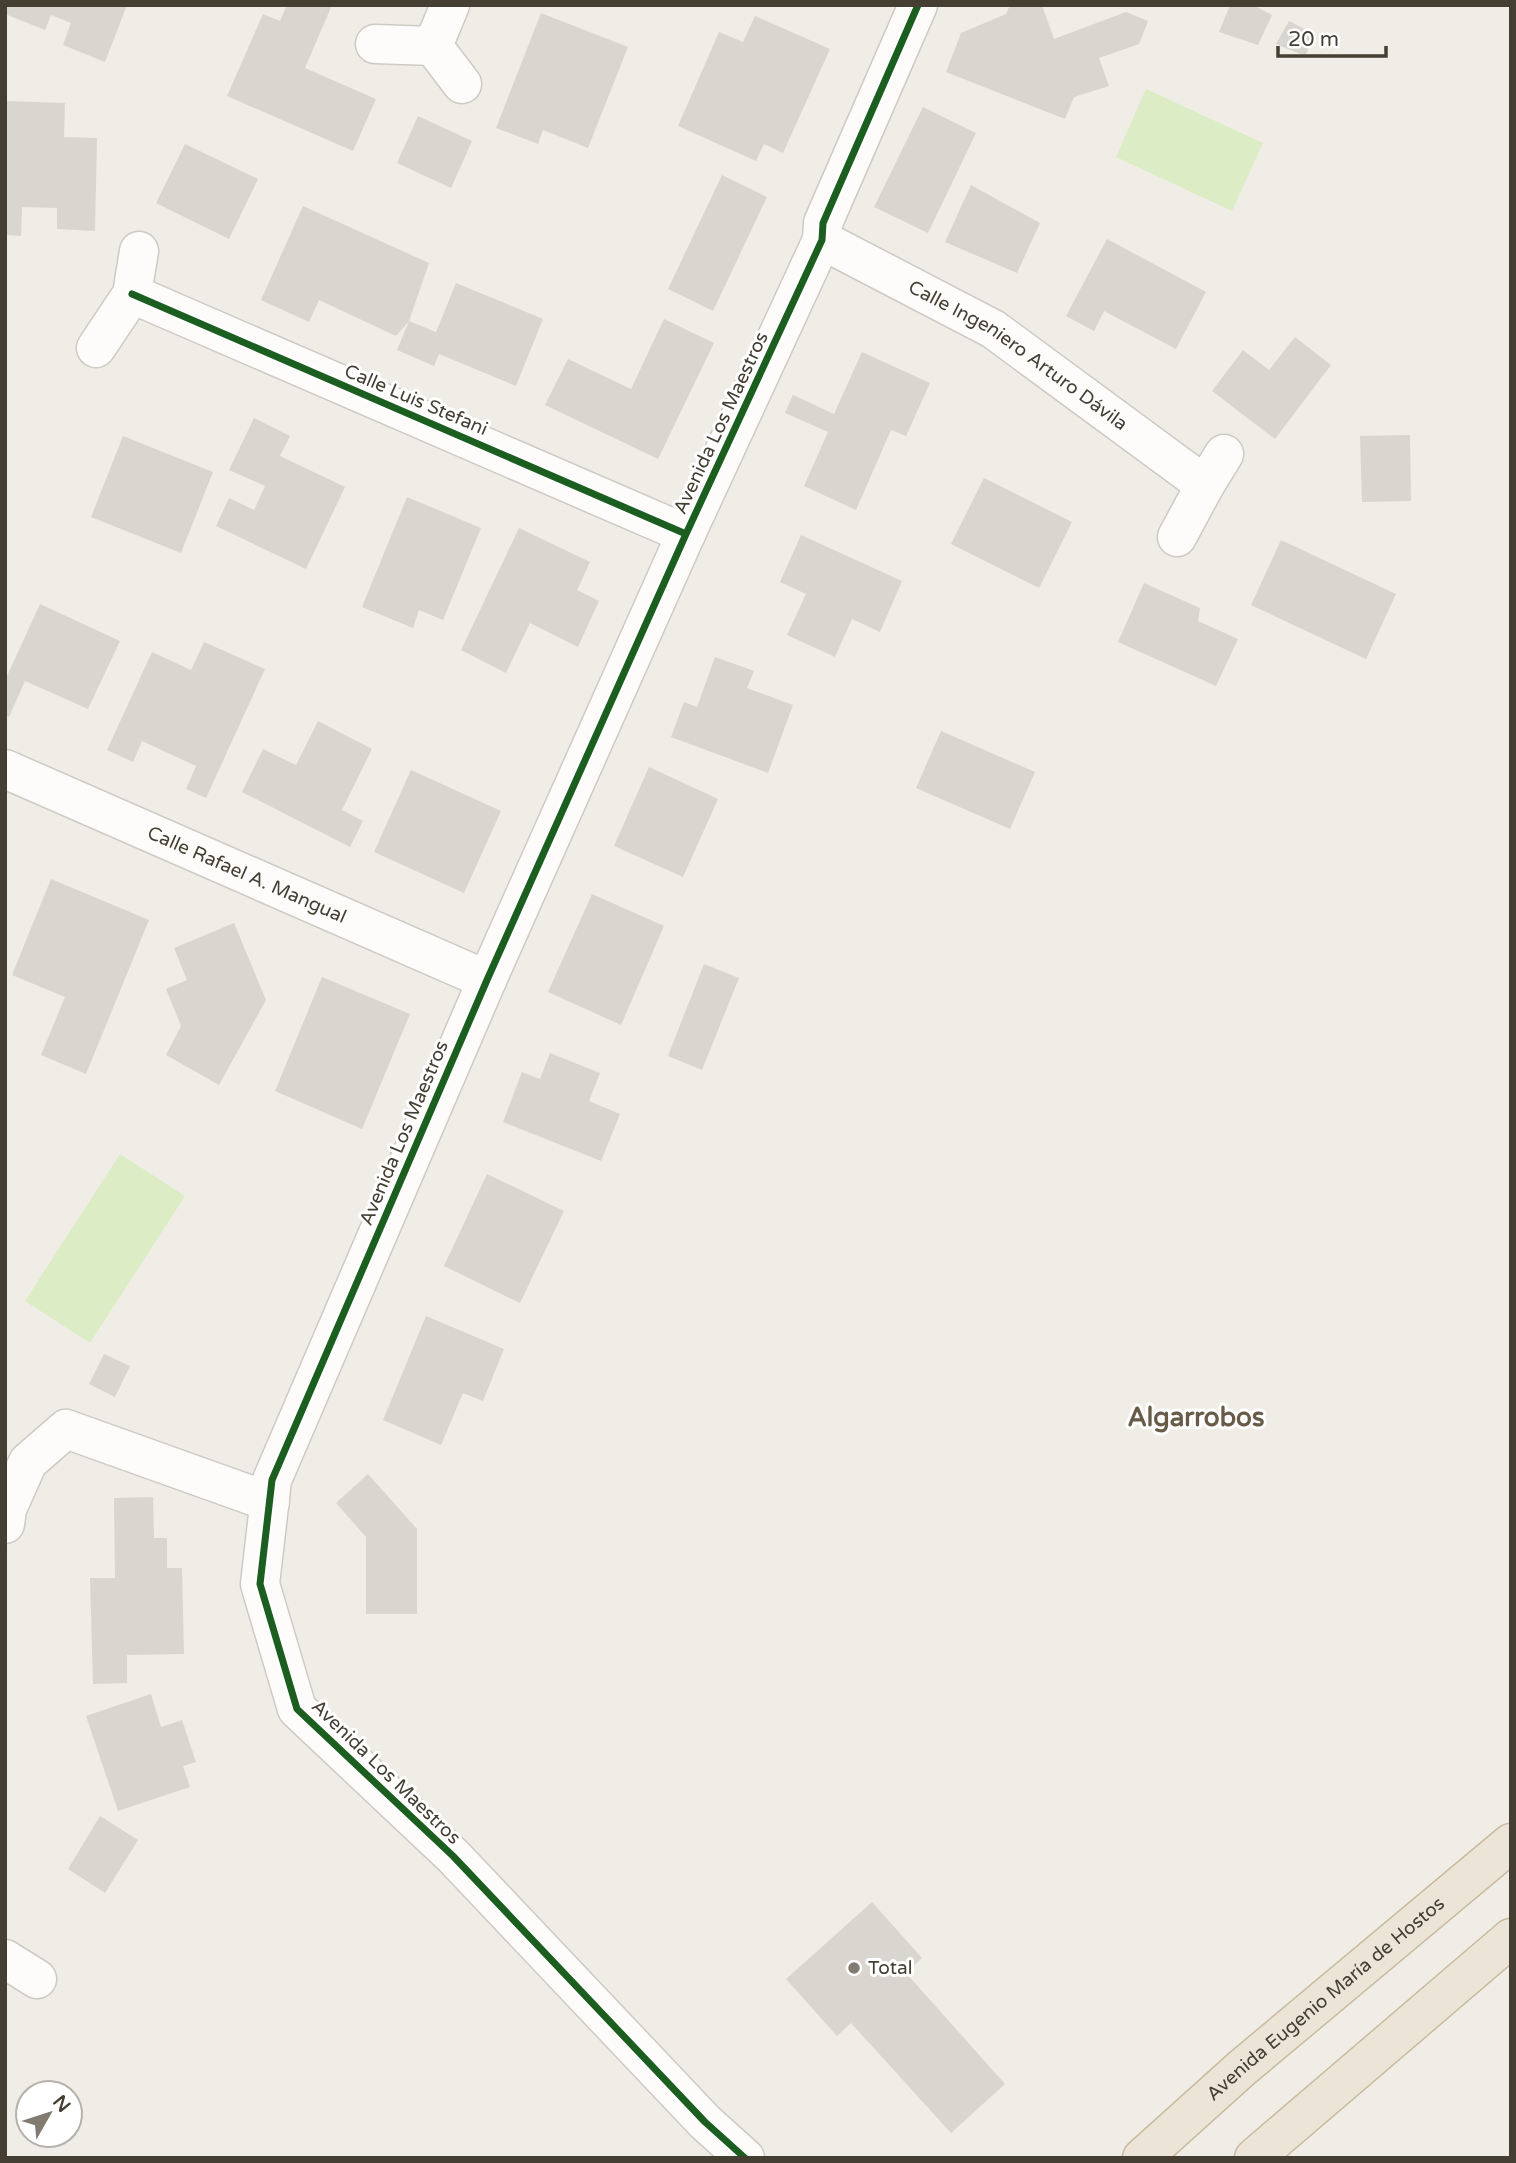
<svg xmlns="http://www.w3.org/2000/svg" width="1516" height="2163" font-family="'Varela Round',sans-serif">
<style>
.green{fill:#dcecc4}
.building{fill:#d9d5cf}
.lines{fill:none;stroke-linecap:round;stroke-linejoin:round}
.minor-casing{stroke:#cecac4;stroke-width:41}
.highway-casing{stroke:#cabaa0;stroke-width:41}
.minor{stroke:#fdfcfb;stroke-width:38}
.highway{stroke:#ece5d7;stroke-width:38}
.cycleway-casing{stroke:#fff;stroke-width:11}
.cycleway{stroke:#1b5e20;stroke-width:7}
.poi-dot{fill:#817b72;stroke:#fff;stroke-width:2.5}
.labels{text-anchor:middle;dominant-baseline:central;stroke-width:6;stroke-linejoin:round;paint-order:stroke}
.street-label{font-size:19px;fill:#453e33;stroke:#fff}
.poi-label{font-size:19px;fill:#453e33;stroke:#fff;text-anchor:start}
.district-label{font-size:26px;font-weight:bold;fill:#685c49;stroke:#fff}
</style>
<rect width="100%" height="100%" fill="#f0ede6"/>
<path class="green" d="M1146,89L1263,143L1232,211L1116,157Z
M120,1154L185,1196L90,1343L25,1301Z"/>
<path class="building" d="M8,5H127L105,62L63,45L71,23L51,15L45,30L5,14Z
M287,5H332L305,68L376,99L353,151L227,96L263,14L280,21Z
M1010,5H1042L1054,39L1126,12L1148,21L1139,44L1099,58L1109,86L1074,97L1065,119L946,72L961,33L1006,14Z
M1230,5H1253L1272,15L1258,45L1219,32Z
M541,13L628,47L588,148L543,130L538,144L496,128Z
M755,16L830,49L783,153L764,144L756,161L678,126L719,32L743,42Z
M1289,21L1316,35L1305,56L1276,44Z
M5,101L65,103L64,137L97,138L95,231L57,229V208L22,207L21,236L5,235Z
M923,107L976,133L928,233L874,207Z
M418,116L472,141L451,188L397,163Z
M185,144L258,179L229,239L156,203Z
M722,175L767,197L713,311L668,289Z
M971,185L1040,223L1017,273L945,242Z
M303,206L429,263L409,321L436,332L456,283L543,319L516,386L439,354L434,366L397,350L409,321L396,336L319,300L309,322L261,300Z
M1107,239L1206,292L1176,349L1104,311L1094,331L1066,316Z
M664,319L714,343L658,459L545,405L568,359L631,389Z
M1295,337L1331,365L1275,439L1212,391L1243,350L1269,370Z
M862,352L930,383L906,436L891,430L856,510L804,486L828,432L785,413L793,395L834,414Z
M254,418L290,436L280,456L345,487L306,569L216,526L229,498L254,510L265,486L229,470Z
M1410,435L1411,501L1362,502L1360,436Z
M123,436L213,472L181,553L91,517Z
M984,478L1072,522L1039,588L951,544Z
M407,497L481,528L443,620L419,610L413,628L362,607Z
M519,528L590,562L577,590L599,601L578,647L530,623L506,673L461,650Z
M801,535L902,581L880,632L852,619L835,657L787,635L806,594L780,582Z
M1281,540L1396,594L1366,659L1251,605Z
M1144,583L1200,608L1198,621L1238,639L1216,686L1118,642Z
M40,604L120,641L88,709L25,681L9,717L5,715V676H7Z
M204,642L265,669L206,798L186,789L196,766L142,741L133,762L107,750L152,652L191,670Z
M715,657L754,671L747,688L793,705L768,773L671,737L684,702L697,707Z
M318,721L372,749L342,810L363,821L350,847L242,792L263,749L296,765Z
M941,731L1035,772L1010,829L916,788Z
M649,767L718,799L683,877L614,846Z
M411,770L501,811L464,893L374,852Z
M51,879L149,920L86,1074L41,1055L65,997L12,975Z
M592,894L664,926L621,1025L548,992Z
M234,923L266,1000L219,1085L166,1055L181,1026L166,989L187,980L174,948Z
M704,964L739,978L702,1070L668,1056Z
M322,977L410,1014L362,1129L275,1091Z
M550,1053L600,1073L589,1101L620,1114L601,1161L503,1122L522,1072L540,1079Z
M487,1174L564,1211L520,1303L444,1266Z
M426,1316L504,1349L483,1401L463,1393L441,1445L383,1420Z
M104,1354L130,1366L115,1397L89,1384Z
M368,1474L417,1529V1614H366V1537L336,1503Z
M153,1497L154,1538H167V1568H182L184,1654L127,1655V1683L93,1684L90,1578H115L114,1498Z
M151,1694L161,1727L182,1720L196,1762L183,1766L190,1787L118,1811L86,1716Z
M100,1816L138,1840L105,1893L68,1869Z
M872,1902L922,1958L906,1973L1005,2084L951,2133L851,2023L837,2036L786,1979Z"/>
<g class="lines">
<defs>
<g id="minor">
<path d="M375,44L433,46L462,84"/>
<path d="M433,46L450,5"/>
<path id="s1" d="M822,240L993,329L1205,485L1177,537"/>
<path d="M132,294L686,534"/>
<path d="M96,348L132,294L139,251"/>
<path d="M1205,485L1224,454"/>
<path id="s2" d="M5,769L487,980"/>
<path d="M5,1524L7,1509L28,1462L66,1429L270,1502"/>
<path d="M5,1959L37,1979"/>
<path d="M745,2158L705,2122L453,1856L297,1709L260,1584L272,1480L487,980L686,534L822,240L823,223L918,5"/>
</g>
<g id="highway">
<path id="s3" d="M1142,2158L1242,2068L1511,1843"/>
<path d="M1254,2158L1511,1938"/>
</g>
</defs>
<use href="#minor" class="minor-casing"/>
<use href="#highway" class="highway-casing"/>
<use href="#minor" class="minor"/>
<use href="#highway" class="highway"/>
<defs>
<path id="cycleway" d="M132,294L686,534
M745,2158L705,2122L453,1856L297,1709L260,1584L272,1480L487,980L686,534L822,240L823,223L918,5"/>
</defs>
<use href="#cycleway" class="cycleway-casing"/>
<use href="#cycleway" class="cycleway"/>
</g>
<circle class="poi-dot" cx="854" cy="1968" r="7"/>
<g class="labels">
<g class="street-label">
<text stroke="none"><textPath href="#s1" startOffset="228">Calle Ingeniero Arturo Dávila</textPath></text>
<text transform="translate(416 400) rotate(23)">Calle Luis Stefani</text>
<text transform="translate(721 423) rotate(-65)">Avenida Los Maestros</text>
<text stroke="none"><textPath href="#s2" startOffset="264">Calle Rafael A. Mangual</textPath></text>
<text transform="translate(404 1133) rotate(-67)">Avenida Los Maestros</text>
<text transform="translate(386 1772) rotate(44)">Avenida Los Maestros</text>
<text stroke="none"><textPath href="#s3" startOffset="243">Avenida Eugenio María de Hostos</textPath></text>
</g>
<g class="poi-label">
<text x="868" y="1968">Total</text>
</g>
<g class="district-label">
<text x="1196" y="1417">Algarrobos</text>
</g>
</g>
<rect width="1516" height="2163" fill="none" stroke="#453e33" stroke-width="14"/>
<g transform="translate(49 2114) rotate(51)"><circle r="33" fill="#ffffff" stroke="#b5b2ad" stroke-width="2"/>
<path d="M0-5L12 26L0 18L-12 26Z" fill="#817b72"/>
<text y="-10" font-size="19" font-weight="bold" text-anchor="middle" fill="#453e33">N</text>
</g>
<path d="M1278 46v10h108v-10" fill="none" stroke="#453e33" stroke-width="3.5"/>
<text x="1288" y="46" font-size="21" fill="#453e33" stroke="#ffffff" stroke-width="5" paint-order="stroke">20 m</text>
</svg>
